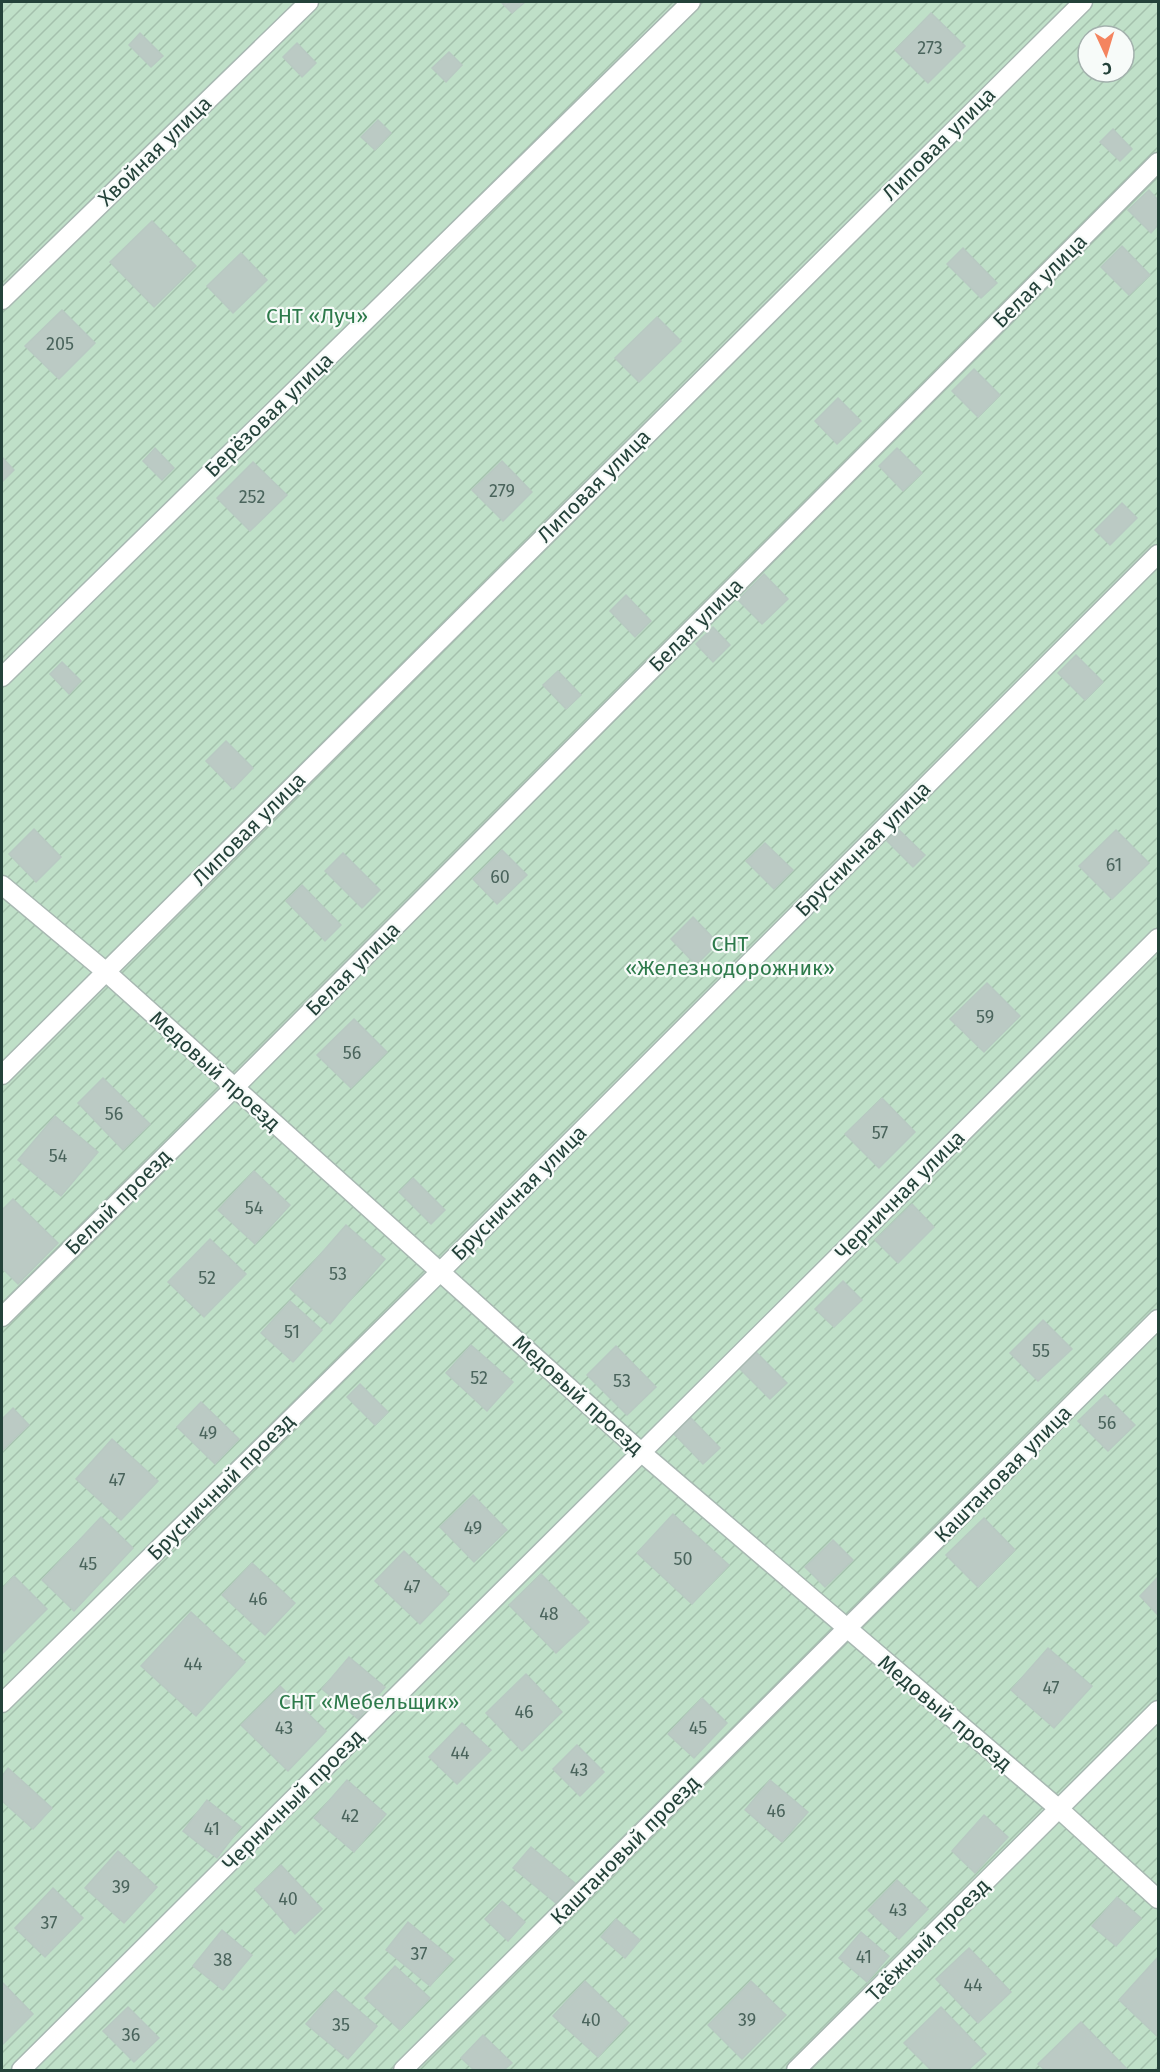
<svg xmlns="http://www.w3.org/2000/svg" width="1160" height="2072" font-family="'Fira Sans',sans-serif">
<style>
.garden{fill:url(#garden-furrows);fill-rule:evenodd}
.building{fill:#bbcac4;stroke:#b8c9c2;stroke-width:1.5}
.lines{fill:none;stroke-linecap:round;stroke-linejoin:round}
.minor-casing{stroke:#a8b8b2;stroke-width:21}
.minor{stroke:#fff;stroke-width:18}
.labels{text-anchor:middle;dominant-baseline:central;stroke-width:4.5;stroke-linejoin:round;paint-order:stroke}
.number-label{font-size:18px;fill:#4a645c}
.street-label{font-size:21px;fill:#24423a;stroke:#f7fbf9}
.park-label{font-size:21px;fill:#2d7a4b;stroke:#f7fbf9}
</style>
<defs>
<pattern id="garden-furrows" width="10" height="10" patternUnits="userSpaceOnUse" patternTransform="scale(1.5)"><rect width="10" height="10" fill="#bfe0c8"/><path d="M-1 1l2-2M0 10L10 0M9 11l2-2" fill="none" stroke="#a4c1ad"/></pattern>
</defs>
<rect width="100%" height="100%" fill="#e6efeb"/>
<path class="garden" d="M2,2H1158V2070H2ZM1088,36H1124V72H1088Z"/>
<path class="building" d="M501,2H525L512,13Z
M931,13L965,46L928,83L895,50Z
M140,33L163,56L151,67L129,45Z
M297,43L316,63L302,77L283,57Z
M449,52L462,65L446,82L432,68Z
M378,120L391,133L375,150L361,137Z
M1113,129L1132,149L1120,161L1100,142Z
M1149,190L1158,200V225L1151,233L1128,210Z
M152,221L196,266L154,307L110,262Z
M1122,246L1150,275L1129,295L1101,267Z
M963,248L997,283L981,298L947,264Z
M241,253L267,280L233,313L207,286Z
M62,310L95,343L59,379L25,346Z
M657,317L681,341L639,382L615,358Z
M974,369L1000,395L978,417L952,391Z
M838,398L861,421L837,444L815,421Z
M155,448L174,468L162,480L143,461Z
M897,448L922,473L903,491L879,466Z
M2,457L14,470L2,482Z
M502,461L532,492L503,521L472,490Z
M253,462L287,495L250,531L217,498Z
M1122,503L1137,518L1110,545L1095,530Z
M764,574L788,599L762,624L738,600Z
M626,595L651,621L635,637L610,611Z
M713,627L730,645L713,662L696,644Z
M1076,655L1103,682L1085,700L1058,673Z
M62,662L81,681L69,694L50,674Z
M558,671L581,695L566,709L543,685Z
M226,741L253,768L233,789L206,761Z
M34,829L61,857L36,882L9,854Z
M898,829L925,855L913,867L887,841Z
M1116,830L1149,863L1112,899L1079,866Z
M765,843L793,870L774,889L746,861Z
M502,850L527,875L497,904L473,879Z
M343,853L380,890L362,908L325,871Z
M302,885L341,925L325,941L286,901Z
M693,917L718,943L696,965L671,939Z
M987,983L1020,1016L984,1052L950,1019Z
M354,1019L387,1052L351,1088L317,1055Z
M103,1078L150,1124L123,1150L78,1103Z
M882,1098L915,1132L879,1168L845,1134Z
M55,1116L98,1152L61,1196L18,1160Z
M254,1171L290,1205L255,1244L218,1210Z
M413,1178L445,1210L431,1224L399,1192Z
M13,1199L58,1243L18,1284L2,1268V1210Z
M912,1204L934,1227L898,1263L875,1240Z
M346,1225L385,1259L330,1324L290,1289Z
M210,1239L246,1274L204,1317L168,1282Z
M843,1281L862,1300L834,1327L815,1309Z
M290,1301L322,1330L293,1362L261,1333Z
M1043,1320L1072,1349L1038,1381L1010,1353Z
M471,1345L513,1382L487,1411L446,1373Z
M616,1346L656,1387L627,1415L587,1375Z
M756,1352L787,1383L770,1399L739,1368Z
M360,1384L388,1412L375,1425L347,1397Z
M1105,1395L1135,1425L1108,1451L1078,1421Z
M201,1402L239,1439L215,1464L177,1427Z
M13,1408L29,1425L3,1450L2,1419Z
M690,1417L720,1448L703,1464L673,1433Z
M112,1439L158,1481L121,1520L76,1479Z
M473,1495L507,1530L474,1562L440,1527Z
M673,1514L729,1565L692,1604L637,1553Z
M101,1517L133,1548L74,1611L42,1580Z
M984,1518L1015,1550L978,1587L946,1555Z
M833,1540L853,1560L825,1587L805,1567Z
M404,1551L449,1594L420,1624L375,1581Z
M252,1563L295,1603L265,1635L222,1595Z
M541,1574L589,1622L556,1653L509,1605Z
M14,1576L47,1609L2,1654V1589Z
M1158,1577V1615L1140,1596Z
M191,1612L245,1662L196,1716L141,1666Z
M1048,1648L1092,1686L1054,1728L1011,1690Z
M349,1657L385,1687L358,1719L322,1689Z
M526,1674L562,1712L522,1751L486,1713Z
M280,1686L326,1731L288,1771L241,1725Z
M702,1698L727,1723L694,1758L668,1734Z
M462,1723L491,1750L457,1784L429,1757Z
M577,1745L604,1772L580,1796L553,1769Z
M8,1768L52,1808L33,1829L2,1801V1776Z
M347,1780L386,1814L354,1852L314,1818Z
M770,1780L808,1812L782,1842L745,1810Z
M207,1800L241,1827L217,1858L183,1831Z
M984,1815L1008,1837L975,1873L952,1851Z
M531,1847L575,1883L557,1904L513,1868Z
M118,1851L157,1887L124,1923L85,1888Z
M281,1865L322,1909L295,1934L255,1889Z
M897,1880L928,1909L899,1939L868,1910Z
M53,1888L83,1918L45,1957L15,1928Z
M1117,1897L1141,1918L1116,1946L1092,1926Z
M502,1901L525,1922L508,1941L485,1919Z
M616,1919L640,1940L625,1958L601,1937Z
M408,1922L453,1959L430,1986L386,1950Z
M222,1930L252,1955L223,1990L193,1966Z
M861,1932L889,1956L867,1982L839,1958Z
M969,1948L1011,1992L978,2023L936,1979Z
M1158,1957V2037L1119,2000Z
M395,1966L430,1998L400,2030L365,1998Z
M585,1981L629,2023L598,2057L553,2016Z
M751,1981L786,2015L742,2059L708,2025Z
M2,1982L33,2014L2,2045Z
M335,1990L377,2026L348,2059L306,2024Z
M128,2007L159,2038L134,2062L103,2031Z
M941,2007L986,2054L968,2070H931L904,2043Z
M1081,2022L1128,2070H1045L1038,2064Z
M483,2035L512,2063L504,2070H474L461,2058Z"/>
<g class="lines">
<defs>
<path id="minor" d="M2,300L309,2
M2,677L691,2
M2,885L105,971L642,1453L1059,1809L1158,1899
M2,1075L1083,2
M2,1317L234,1088L1158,162
M2,1703L440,1272L1158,554
M21,2070L1158,938
M403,2070L1158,1319
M796,2070L1158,1710"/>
</defs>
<use href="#minor" class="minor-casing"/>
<use href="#minor" class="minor"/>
</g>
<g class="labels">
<g class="number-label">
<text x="930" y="48">273</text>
<text x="60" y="344">205</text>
<text x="502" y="491">279</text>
<text x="252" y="497">252</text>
<text x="1114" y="865">61</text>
<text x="500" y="877">60</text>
<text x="985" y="1017">59</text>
<text x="352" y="1053">56</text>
<text x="114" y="1114">56</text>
<text x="880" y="1133">57</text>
<text x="58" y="1156">54</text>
<text x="254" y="1208">54</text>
<text x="338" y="1274">53</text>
<text x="207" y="1278">52</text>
<text x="292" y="1332">51</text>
<text x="1041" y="1351">55</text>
<text x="479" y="1378">52</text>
<text x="622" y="1381">53</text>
<text x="1107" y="1423">56</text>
<text x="208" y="1433">49</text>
<text x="117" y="1480">47</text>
<text x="473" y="1528">49</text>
<text x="683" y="1559">50</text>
<text x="88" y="1564">45</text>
<text x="412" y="1587">47</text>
<text x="258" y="1599">46</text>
<text x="549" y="1614">48</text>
<text x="193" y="1664">44</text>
<text x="1051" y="1688">47</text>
<text x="524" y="1712">46</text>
<text x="284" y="1728">43</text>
<text x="698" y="1728">45</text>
<text x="460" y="1753">44</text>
<text x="579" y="1770">43</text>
<text x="776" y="1811">46</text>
<text x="350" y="1816">42</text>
<text x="212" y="1829">41</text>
<text x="121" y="1887">39</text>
<text x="288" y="1899">40</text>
<text x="898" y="1910">43</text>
<text x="49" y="1923">37</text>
<text x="419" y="1954">37</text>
<text x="864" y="1957">41</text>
<text x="223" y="1960">38</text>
<text x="973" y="1985">44</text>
<text x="591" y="2020">40</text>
<text x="747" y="2020">39</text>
<text x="341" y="2025">35</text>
<text x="131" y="2035">36</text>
</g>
<g class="street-label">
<text transform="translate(939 144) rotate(-45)">Липовая улица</text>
<text transform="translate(155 151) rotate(-44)">Хвойная улица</text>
<text transform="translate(1040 281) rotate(-45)">Белая улица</text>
<text transform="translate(269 415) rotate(-44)">Берёзовая улица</text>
<text transform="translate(594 486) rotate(-45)">Липовая улица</text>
<text transform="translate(696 625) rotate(-45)">Белая улица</text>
<text transform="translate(249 829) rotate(-45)">Липовая улица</text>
<text transform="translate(863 849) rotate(-45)">Брусничная улица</text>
<text transform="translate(353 969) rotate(-45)">Белая улица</text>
<text transform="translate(215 1071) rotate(42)">Медовый проезд</text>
<text transform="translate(519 1193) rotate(-45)">Брусничная улица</text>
<text transform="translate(900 1195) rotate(-45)">Черничная улица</text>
<text transform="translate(118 1202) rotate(-45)">Белый проезд</text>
<text transform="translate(578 1395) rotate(42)">Медовый проезд</text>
<text transform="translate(1003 1474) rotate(-45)">Каштановая улица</text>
<text transform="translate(221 1487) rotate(-45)">Брусничный проезд</text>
<text transform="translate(945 1713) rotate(40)">Медовый проезд</text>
<text transform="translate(293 1800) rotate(-45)">Черничный проезд</text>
<text transform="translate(625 1850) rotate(-45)">Каштановый проезд</text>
<text transform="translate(928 1940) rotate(-45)">Таёжный проезд</text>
</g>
<g class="park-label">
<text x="317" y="316">СНТ «Луч»</text>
<text x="730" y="944">СНТ<tspan x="730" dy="24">«Железнодорожник»</tspan></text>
<text x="369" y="1702">СНТ «Мебельщик»</text>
</g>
</g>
<rect width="1160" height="2072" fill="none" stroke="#24423a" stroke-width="6"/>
<g transform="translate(1106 54) rotate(176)"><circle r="28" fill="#f7fbf9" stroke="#a3b1ad" stroke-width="1.5"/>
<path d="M0-4.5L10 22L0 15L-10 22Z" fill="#f4845f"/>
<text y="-9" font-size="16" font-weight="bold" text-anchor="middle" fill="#24423a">С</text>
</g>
</svg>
